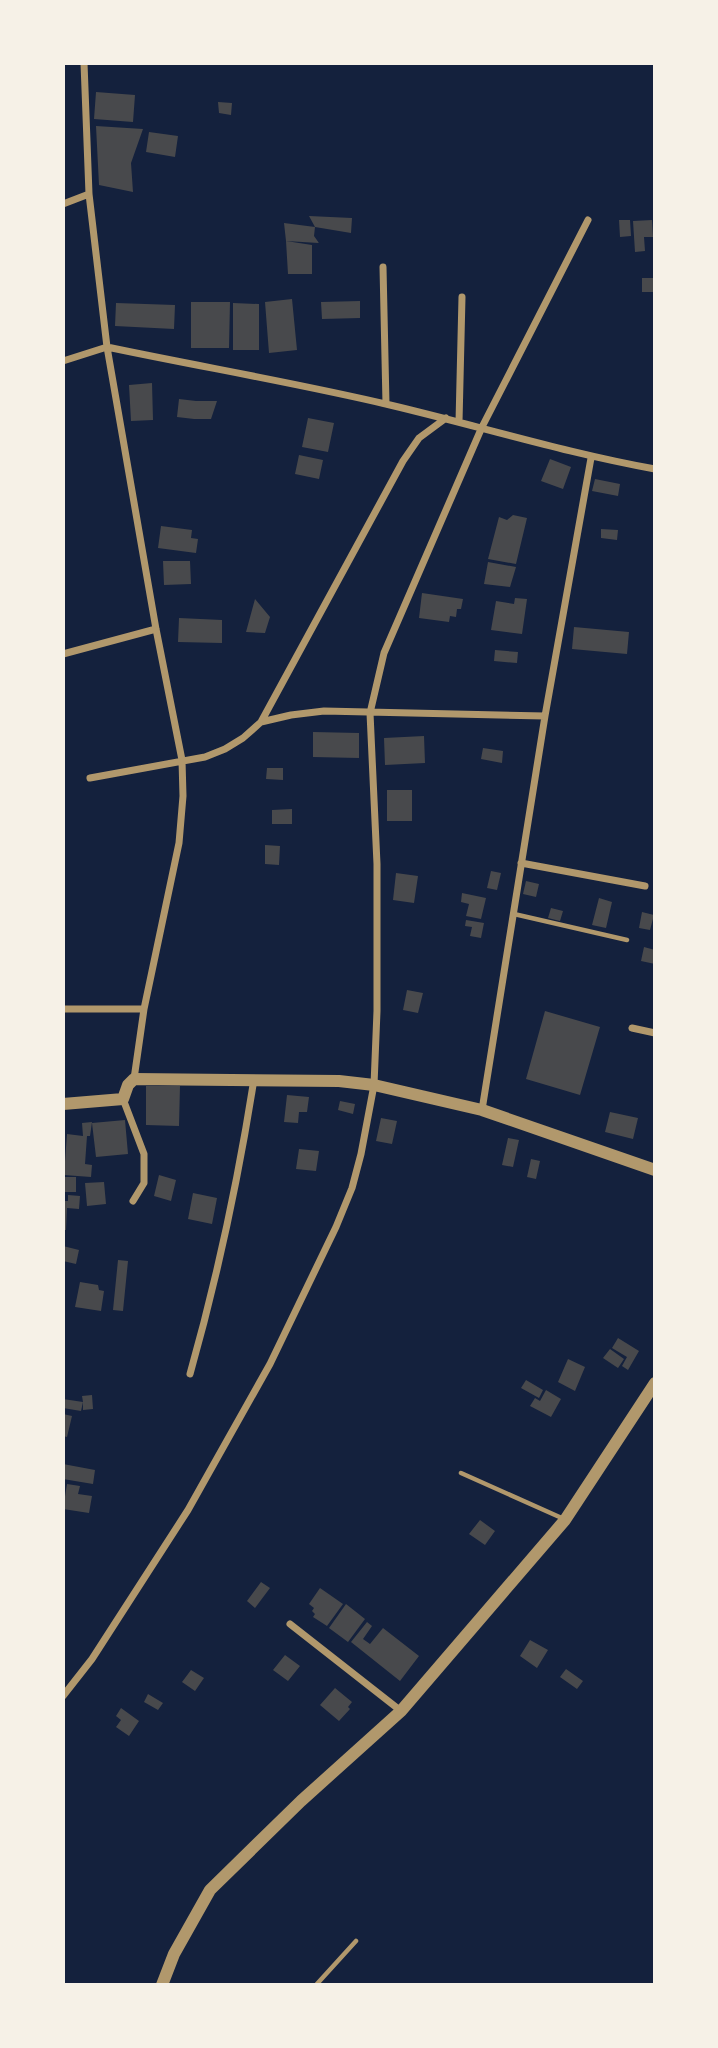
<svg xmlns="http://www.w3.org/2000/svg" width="718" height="2048" font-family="Montserrat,sans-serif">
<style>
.building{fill:#48494c}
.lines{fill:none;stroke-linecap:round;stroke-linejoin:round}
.service{stroke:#b1986c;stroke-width:4.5}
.minor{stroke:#b1986c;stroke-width:7}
.tertiary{stroke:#b1986c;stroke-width:12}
</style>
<rect width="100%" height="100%" fill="#14213d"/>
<path class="building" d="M96,92L135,95L133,122L94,119Z
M218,102L232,103L231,115L219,113Z
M96,126L143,129L131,163L133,192L99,185Z
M149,132L178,136L175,157L146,152Z
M309,216L352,218L351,233L315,227L314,236L319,243L286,241L284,223L315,227Z
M619,220H630L631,236L620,237Z
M652,220L653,237H644L645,251L635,252L633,221Z
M286,241L312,245V274H288Z
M642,278H655V292H642Z
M292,299L297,350L269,353L265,302Z
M360,301V318L322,319L321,302Z
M191,302H230L229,348H191Z
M116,303L175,305L174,329L115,326Z
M233,303L259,304V350H233Z
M152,383L153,420L131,421L129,385Z
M179,399L196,401H217L211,419H194L177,417Z
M308,418L334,423L328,452L302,447Z
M299,455L323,460L319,479L295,474Z
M550,459L571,467L563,489L541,481Z
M595,479L620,484L618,496L592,491Z
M513,515L527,518L516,564L488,559L499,517L507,520Z
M161,526L192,530L191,538L198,539L196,553L158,548Z
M601,529L618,530L617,540L601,538Z
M163,561H190L191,584L164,585Z
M488,562L516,567L510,587L484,584Z
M422,593L463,599L461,609H457L456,617L450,616L449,622L419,618Z
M515,598L527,599L522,634L491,630L496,601L514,604Z
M255,599L270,617L265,633L246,632Z
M179,618L222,620V643L178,642Z
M574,627L629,632L627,654L572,649Z
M495,650L518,652L517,663L494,661Z
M313,732L359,733V758L313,757Z
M424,736L425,763L385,765L384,738Z
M483,748L503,751L502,763L481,759Z
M267,768H283V780L266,779Z
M387,790H412V821H387Z
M292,809V824H272V810Z
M265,845L280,846L279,865L265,864Z
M491,871L501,873L497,890L487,888Z
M396,873L418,876L414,903L393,900Z
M526,881L539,884L536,897L523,894Z
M462,893L486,898L481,919L466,916L469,904L461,902Z
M599,898L612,902L606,928L592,925Z
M551,908L563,911L560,921L548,918Z
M642,912L654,915L650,930L639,928Z
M466,920L484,923L481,938L470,936L472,927L465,926Z
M644,947L655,950V964L641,961Z
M407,990L423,993L418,1013L403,1010Z
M545,1011L600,1027L580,1095L526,1079Z
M146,1086H180L179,1126L146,1125Z
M287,1095L309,1097L307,1112H299L298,1123L284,1122Z
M340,1101L355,1104L353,1114L338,1110Z
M610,1112L638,1118L633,1139L605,1132Z
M381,1118L397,1121L392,1144L376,1141Z
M125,1120L128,1154L96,1157L92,1123Z
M92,1122L90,1136H87L85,1164L92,1165L91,1177L64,1175L67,1134L83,1136L82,1123Z
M508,1138L519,1140L513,1167L502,1165Z
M299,1149L319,1151L316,1171L296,1169Z
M531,1159L540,1161L536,1179L527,1177Z
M159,1175L176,1180L171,1201L154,1196Z
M65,1177H76V1192H65Z
M104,1182L106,1204L87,1206L85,1183Z
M193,1193L217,1198L212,1224L188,1219Z
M68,1195L80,1196L79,1209L67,1208L66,1230H63V1201H68Z
M63,1246L79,1250L76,1264L63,1261Z
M118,1260L128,1261L123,1311L113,1310Z
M80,1282L98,1285L99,1290L104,1291L101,1311L75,1307Z
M618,1338L639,1351L628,1370L622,1366L627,1357L612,1348Z
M610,1349L624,1359L618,1368L603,1358Z
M568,1359L585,1367L575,1391L558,1382Z
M526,1380L543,1390L539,1398L521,1388Z
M546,1390L561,1399L551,1417L530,1406L535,1398L540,1401Z
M92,1395L93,1409L83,1410V1402L81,1411L63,1408V1399L83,1402L82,1396Z
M63,1414L72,1416L67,1437L63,1436Z
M63,1464L95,1470L93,1484L63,1479Z
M67,1484L80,1486L78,1494L92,1496L89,1513L63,1509Z
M480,1520L495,1531L485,1545L469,1534Z
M261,1582L270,1588L255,1608L247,1601Z
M320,1588L343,1604L327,1626L313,1617L315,1614L312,1611L314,1608L309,1604Z
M346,1604L365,1619L348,1642L329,1628Z
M367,1622L372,1626L363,1639L370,1644L383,1628L419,1656L400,1681L351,1642Z
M530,1640L548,1650L537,1668L520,1656Z
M285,1655L300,1666L288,1681L273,1670Z
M566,1669L583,1681L577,1689L560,1677Z
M191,1670L204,1678L195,1691L182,1682Z
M335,1688L352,1702L348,1707L350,1709L339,1721L320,1705Z
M148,1694L163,1703L158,1710L144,1702Z
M121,1708L139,1721L129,1736L116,1727L121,1720L116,1716Z"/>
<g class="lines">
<path class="service" d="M514,914L627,940
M461,1473L564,1519
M316,1985L356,1941"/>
<path class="minor" d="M84,63L89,194L107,347L156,629L182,760L183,796L179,843L144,1009L134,1079
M63,204L89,194
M383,267L386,404
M63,361L107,347C202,367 297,383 390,405C479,426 566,453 655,469
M459,422L462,297
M63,654L156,629
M261,722L403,461L419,438L446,418
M90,778L205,757L225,749L243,738L261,722L291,715L324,711L545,716
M521,863L645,886
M63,1009H144
M632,1028L655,1033
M123,1099L144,1154V1183L133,1201
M482,1110L545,716L591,458
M190,1374C218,1275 238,1181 254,1079
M290,1624L401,1711
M63,1696L92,1659L188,1510L270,1364L336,1227L352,1188L361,1154L374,1085L377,1011V864L370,713L384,653L482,427L588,220"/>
<path class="tertiary" d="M63,1104L123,1099L128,1085L134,1079L339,1081L374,1085L482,1110L655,1170
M162,1985L174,1954L210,1890L301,1801L401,1711L565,1520L655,1383"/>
</g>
<rect width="718" height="2048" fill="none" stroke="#f6f1e7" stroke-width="130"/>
</svg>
